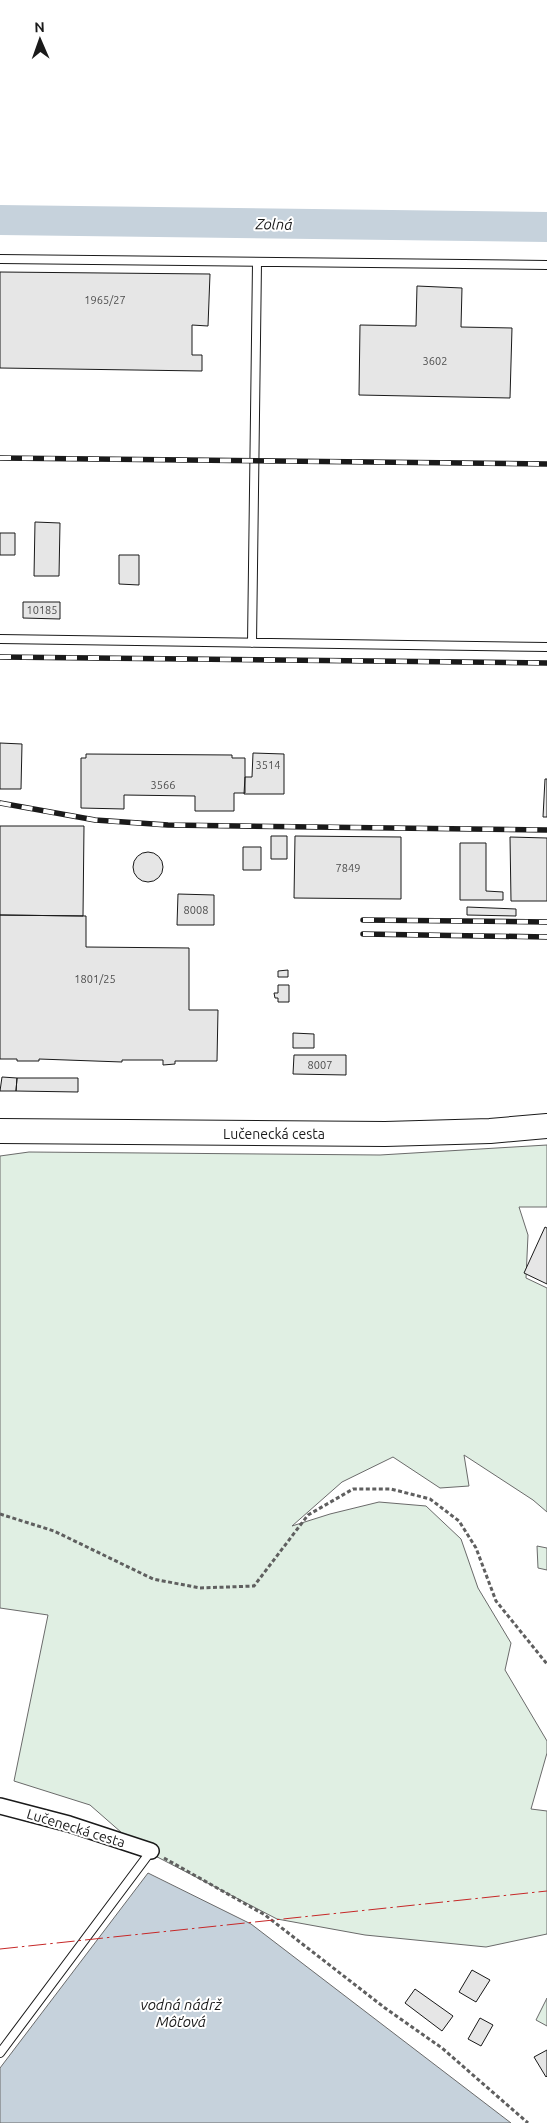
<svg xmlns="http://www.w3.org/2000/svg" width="547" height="2123" font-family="Ubuntu,sans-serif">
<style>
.green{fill:#e0efe3;stroke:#6a6a6a}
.water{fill:#c6d2dc;stroke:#6a6a6a}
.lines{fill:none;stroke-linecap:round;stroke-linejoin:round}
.river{stroke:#c6d2dc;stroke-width:30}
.building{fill:#e6e6e6;stroke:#1a1a1a}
.service-casing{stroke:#1a1a1a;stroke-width:10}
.minor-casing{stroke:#1a1a1a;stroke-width:18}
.primary-casing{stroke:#1a1a1a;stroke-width:26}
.path{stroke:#5f5f5f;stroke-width:3;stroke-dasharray:4 2.5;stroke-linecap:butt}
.service{stroke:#fff;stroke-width:8}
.minor{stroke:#fff;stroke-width:15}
.primary{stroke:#fff;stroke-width:24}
.rail-casing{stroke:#1a1a1a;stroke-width:5.5}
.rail{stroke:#fff;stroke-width:4;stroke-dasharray:11;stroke-linecap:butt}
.power{stroke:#c62828;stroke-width:1;stroke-dasharray:18 4 2.5 4;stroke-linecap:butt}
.labels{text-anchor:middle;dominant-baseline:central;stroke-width:4;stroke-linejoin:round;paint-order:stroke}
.number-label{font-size:11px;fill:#4d4d4d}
.street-label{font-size:14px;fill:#1a1a1a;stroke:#fff}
.water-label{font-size:15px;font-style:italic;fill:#1a1a1a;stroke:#fff}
</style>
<rect width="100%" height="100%" fill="#fff"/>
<path class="green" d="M547,1145V1207H519L528,1235L526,1278L547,1288V1512L533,1500L464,1455L469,1486L440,1488L393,1457L342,1482L292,1526L330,1514L379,1502L426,1506L461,1539L478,1588L511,1643L505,1670L547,1741V1753L531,1809L547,1811V1934L486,1947L365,1935L277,1919L138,1847L90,1805L14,1781L48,1615L0,1608V1156L29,1152L380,1155Z
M537,1546L547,1548V1570L538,1568Z
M547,1998V2026L536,2020Z"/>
<path class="water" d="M148,1873L251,1924L511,2123H0V2068Z"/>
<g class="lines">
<path class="river" d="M0,220L547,227"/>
</g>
<path class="building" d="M0,272L210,274L208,326L192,325V355H202V371L0,368Z
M417,286L462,288L461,327L512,328L510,398L359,395L360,325L416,326Z
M35,522L60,523L59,576H34Z
M0,533H15V555H0Z
M119,555H139V585L119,584Z
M23,602H60V619L23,618Z
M0,743L22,744L21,789H0Z
M253,753L284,754V794H244L245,777H252Z
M86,754L232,755V758H245V793H234V811H195V796L124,795V809L81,808V758H86Z
M545,779H547V817H543Z
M0,826H84L83,916L0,915Z
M271,836H287V859H271Z
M295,836L401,837V899L294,898Z
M510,837L547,838V901H511Z
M460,843H486V891L503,892V900H460Z
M243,847H261V870H243Z
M133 867a15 15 0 1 1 30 0a15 15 0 1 1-30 0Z
M178,894L214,895V925H177Z
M467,907L516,909V916L467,915Z
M0,915L86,916V947L189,948V1010H218L217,1061H175V1064L163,1065V1060H122V1062L39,1059V1061H17V1059H0Z
M288,970V977H278V971Z
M278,985H289V1002H278V998H275L274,993H278Z
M293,1033L314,1034V1048H293Z
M294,1055H346V1075L293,1074Z
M2,1077L17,1078L16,1091H0Z
M17,1078H78V1092L16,1091Z
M545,1227L547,1228V1284L524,1273Z
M472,1970L490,1980L476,2002L459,1992Z
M415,1989L453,2016L442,2031L405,2003Z
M480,2018L493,2025L481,2046L468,2039Z
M547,2050V2076L546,2077L534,2057Z"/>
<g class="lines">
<defs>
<path id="service" d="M0,259L547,265
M0,639L547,647
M252,643L257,263
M0,2053L151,1851"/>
<path id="minor" d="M0,1806L69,1824L151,1851"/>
<path id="primary" d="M0,1131L385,1134L490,1131L547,1126"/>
</defs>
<use href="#service" class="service-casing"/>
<use href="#minor" class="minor-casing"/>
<use href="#primary" class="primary-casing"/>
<path class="path" d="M0,1514L54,1531L153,1579L200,1588L254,1586L308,1515L353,1489H391L430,1499L459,1521L476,1548L496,1601L547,1664
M164,1858L265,1915L385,2008L442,2048L528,2123"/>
<use href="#service" class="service"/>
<use href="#minor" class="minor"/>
<use href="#primary" class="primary"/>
<defs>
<path id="rail" d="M0,458L547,464
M0,657L547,663
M0,803L95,820L168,825L547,830
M363,920L547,922
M363,934L547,937"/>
</defs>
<use href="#rail" class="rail-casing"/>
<use href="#rail" class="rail"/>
<path class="power" d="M0,1949L547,1891"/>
</g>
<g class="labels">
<g class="number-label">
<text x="105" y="300">1965/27</text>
<text x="435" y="361">3602</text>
<text x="42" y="610">10185</text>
<text x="268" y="765">3514</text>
<text x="163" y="785">3566</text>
<text x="348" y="868">7849</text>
<text x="196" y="910">8008</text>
<text x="95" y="979">1801/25</text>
<text x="320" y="1065">8007</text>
</g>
<g class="street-label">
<text x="274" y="1134">Lučenecká cesta</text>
<text transform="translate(76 1828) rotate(17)">Lučenecká cesta</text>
</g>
<g class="water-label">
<text transform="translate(274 224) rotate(1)">Zolná</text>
<text x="181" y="2004">vodná nádrž<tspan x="181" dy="17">Môťová</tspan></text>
</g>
</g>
<g transform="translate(40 40) rotate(358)" stroke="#ffffff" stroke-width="4" paint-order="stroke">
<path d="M0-4L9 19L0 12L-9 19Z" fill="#1a1a1a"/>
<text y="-8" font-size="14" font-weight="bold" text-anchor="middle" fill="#1a1a1a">N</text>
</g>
</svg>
